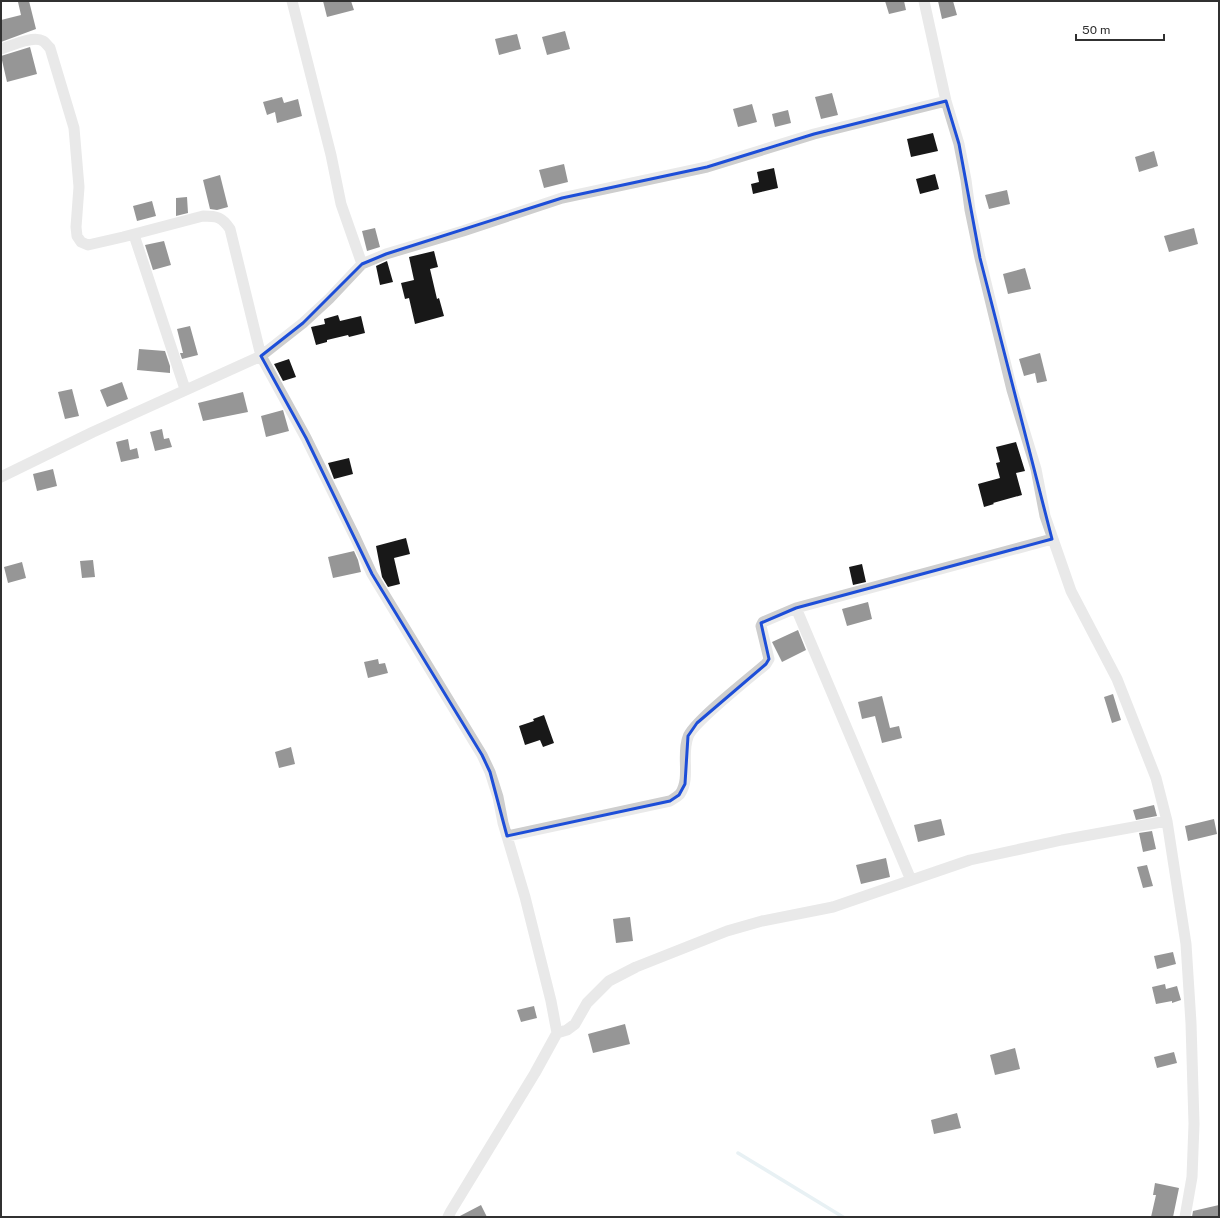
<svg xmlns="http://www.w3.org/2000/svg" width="1220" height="1218" font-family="'Public Sans',sans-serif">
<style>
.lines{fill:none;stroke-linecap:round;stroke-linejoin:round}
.stream{stroke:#ccdfe7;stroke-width:3.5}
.building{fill:#181818}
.minor{stroke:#cecece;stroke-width:11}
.marked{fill:none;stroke:#1d4ed8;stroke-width:3;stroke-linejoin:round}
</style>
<rect width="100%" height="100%" fill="#fff"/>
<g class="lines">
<path class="stream" d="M738,1153L843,1217"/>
</g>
<path class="building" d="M22,1H29L36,29L1,42V20L21,15L18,2Z
M323,1H351L354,10L327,17Z
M885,1H904L906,10L889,14Z
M938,1H953L957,15L942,19Z
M565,31L570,49L547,55L542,37Z
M517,34L521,49L499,55L495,39Z
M30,47L37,74L7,82L1,56Z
M832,93L838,115L821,119L815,97Z
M282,97L284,103L298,99L302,116L277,123L275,112L267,115L263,102Z
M752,104L757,122L738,127L733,109Z
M788,110L791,123L775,127L772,114Z
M933,133L938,151L911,157L907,139Z
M1154,151L1158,166L1139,172L1135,157Z
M564,164L568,182L544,188L539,170Z
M774,168L778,188L753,194L751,184L759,182L757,172Z
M935,174L939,189L920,194L916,179Z
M220,175L228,207L217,210L210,209L203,180Z
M1007,190L1010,204L989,209L985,195Z
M187,197L188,213L176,216V198Z
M152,201L156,216L137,221L133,206Z
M375,228L380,247L367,251L362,231Z
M1194,228L1198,244L1169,252L1164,236Z
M164,241L171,265L153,270L145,245Z
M434,251L438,267L430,269L437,299L439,298L444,316L415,324L409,298L405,299L401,283L414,280L409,257Z
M387,261L393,282L380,285L376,266Z
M1025,268L1031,289L1008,294L1003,274Z
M338,315L340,321L361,316L365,333L349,337L348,335L327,340V342L316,345L311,327L325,324L324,319Z
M190,326L198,355L182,359L180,353H183L177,329Z
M139,349L165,351L170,366V373L137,370Z
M1040,353L1047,381L1037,383L1035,373L1024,376L1019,359Z
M289,359L296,377L283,381L274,364Z
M122,382L128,399L107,407L100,390Z
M72,389L79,416L65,419L58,392Z
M243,392L248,412L203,421L198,403Z
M283,410L289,431L266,437L261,416Z
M162,429L164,439L169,438L172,447L155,451L150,432Z
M128,439L130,450L137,448L139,458L121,462L116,442Z
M1016,442L1025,471L1016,473L1022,495L993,503L994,504L984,507L978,484L1000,478L996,463L1000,462L996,447Z
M349,458L353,474L334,479L328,463Z
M53,469L57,486L37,491L33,474Z
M406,538L410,554L394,558L400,584L388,587L382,577L376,546Z
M354,551L358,560L361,572L333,578L328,557Z
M93,560L95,577L82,578L80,561Z
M22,562L26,578L8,583L4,567Z
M862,564L866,582L853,585L849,567Z
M868,602L872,619L847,626L842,609Z
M798,630L806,650L782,662L772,642Z
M378,659L379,664L385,663L388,673L368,678L364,662Z
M1113,694L1121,720L1112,723L1104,697Z
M882,696L890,728L899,726L902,738L882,743L875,716L862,719L858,702Z
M544,715L554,743L543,747L540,740L525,745L519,726L534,721L533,719Z
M291,747L295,764L279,768L275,752Z
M1154,805L1157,816L1136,820L1133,810Z
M941,819L945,835L918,842L914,825Z
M1214,819L1217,834L1188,841L1185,826Z
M1152,831L1156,849L1143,852L1139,833Z
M886,858L890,877L861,884L856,865Z
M1147,865L1153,886L1143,888L1137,867Z
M630,917L633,941L616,943L613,919Z
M1173,952L1176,964L1157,969L1154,956Z
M1165,984L1166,989L1177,986L1181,1000L1172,1003V1001L1156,1004L1152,987Z
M534,1006L537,1018L521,1022L517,1010Z
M625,1024L630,1044L593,1053L588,1034Z
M1015,1048L1020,1069L995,1075L990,1055Z
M1174,1052L1177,1063L1157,1068L1154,1057Z
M957,1113L961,1128L934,1134L931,1120Z
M1155,1183L1179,1188L1173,1217H1151L1156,1195H1153Z
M481,1205L487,1217H458Z
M1219,1205V1217H1192L1193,1211Z"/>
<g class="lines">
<path class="minor" d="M292,1L331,155L341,204L362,264
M924,1L946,101L959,144L966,180L970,210L980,258L1012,390L1036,469L1045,516L1071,591L1117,679L1156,778L1167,821L1186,944L1191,1023L1194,1124L1192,1177L1185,1217
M1,49C11,46 33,35 43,41C45,42 47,45 50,48L74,128L79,187L76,227L77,236L81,242L88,245L123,237L203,216C217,216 222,217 230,229L261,356L306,438L355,537L372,574L482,755L490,772L498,797L503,823L525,897L551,1001L557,1033L535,1073L451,1211L448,1217
M134,235L185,389
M1,477L93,432L261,356L303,323L329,299L362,264L386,254L463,231L562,198L707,167L814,134L946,101
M796,608L911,880
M507,836L670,801C673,799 677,797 680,794C691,778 681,755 688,737C692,723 752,676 766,664L769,659L761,626L763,622L796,608L1052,539
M557,1033L567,1030L575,1024L587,1003L609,981L636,967L727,931L762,921L833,907L970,860L1062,840L1167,821"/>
</g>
<path d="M0 0H1220V1218H0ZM946,101L959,144L980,258L1052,539L796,608L761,623L769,659L766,664L697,723L688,736L685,784L679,795L670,801L507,836L490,772L482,755L372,574L306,438L261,356L303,323L362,264L386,254L562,198L707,167L814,134Z" fill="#fff" fill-opacity=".55" fill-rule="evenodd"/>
<path class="marked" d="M946,101L959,144L980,258L1052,539L796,608L761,623L769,659L766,664L697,723L688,736L685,784L679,795L670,801L507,836L490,772L482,755L372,574L306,438L261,356L303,323L362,264L386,254L562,198L707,167L814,134Z"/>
<rect width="1220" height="1218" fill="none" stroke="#313131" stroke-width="4"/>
<path d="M1076 34v6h88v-6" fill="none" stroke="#313131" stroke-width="2"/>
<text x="1082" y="34" font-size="12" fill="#313131" stroke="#ffffff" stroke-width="3" paint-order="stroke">50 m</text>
</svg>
